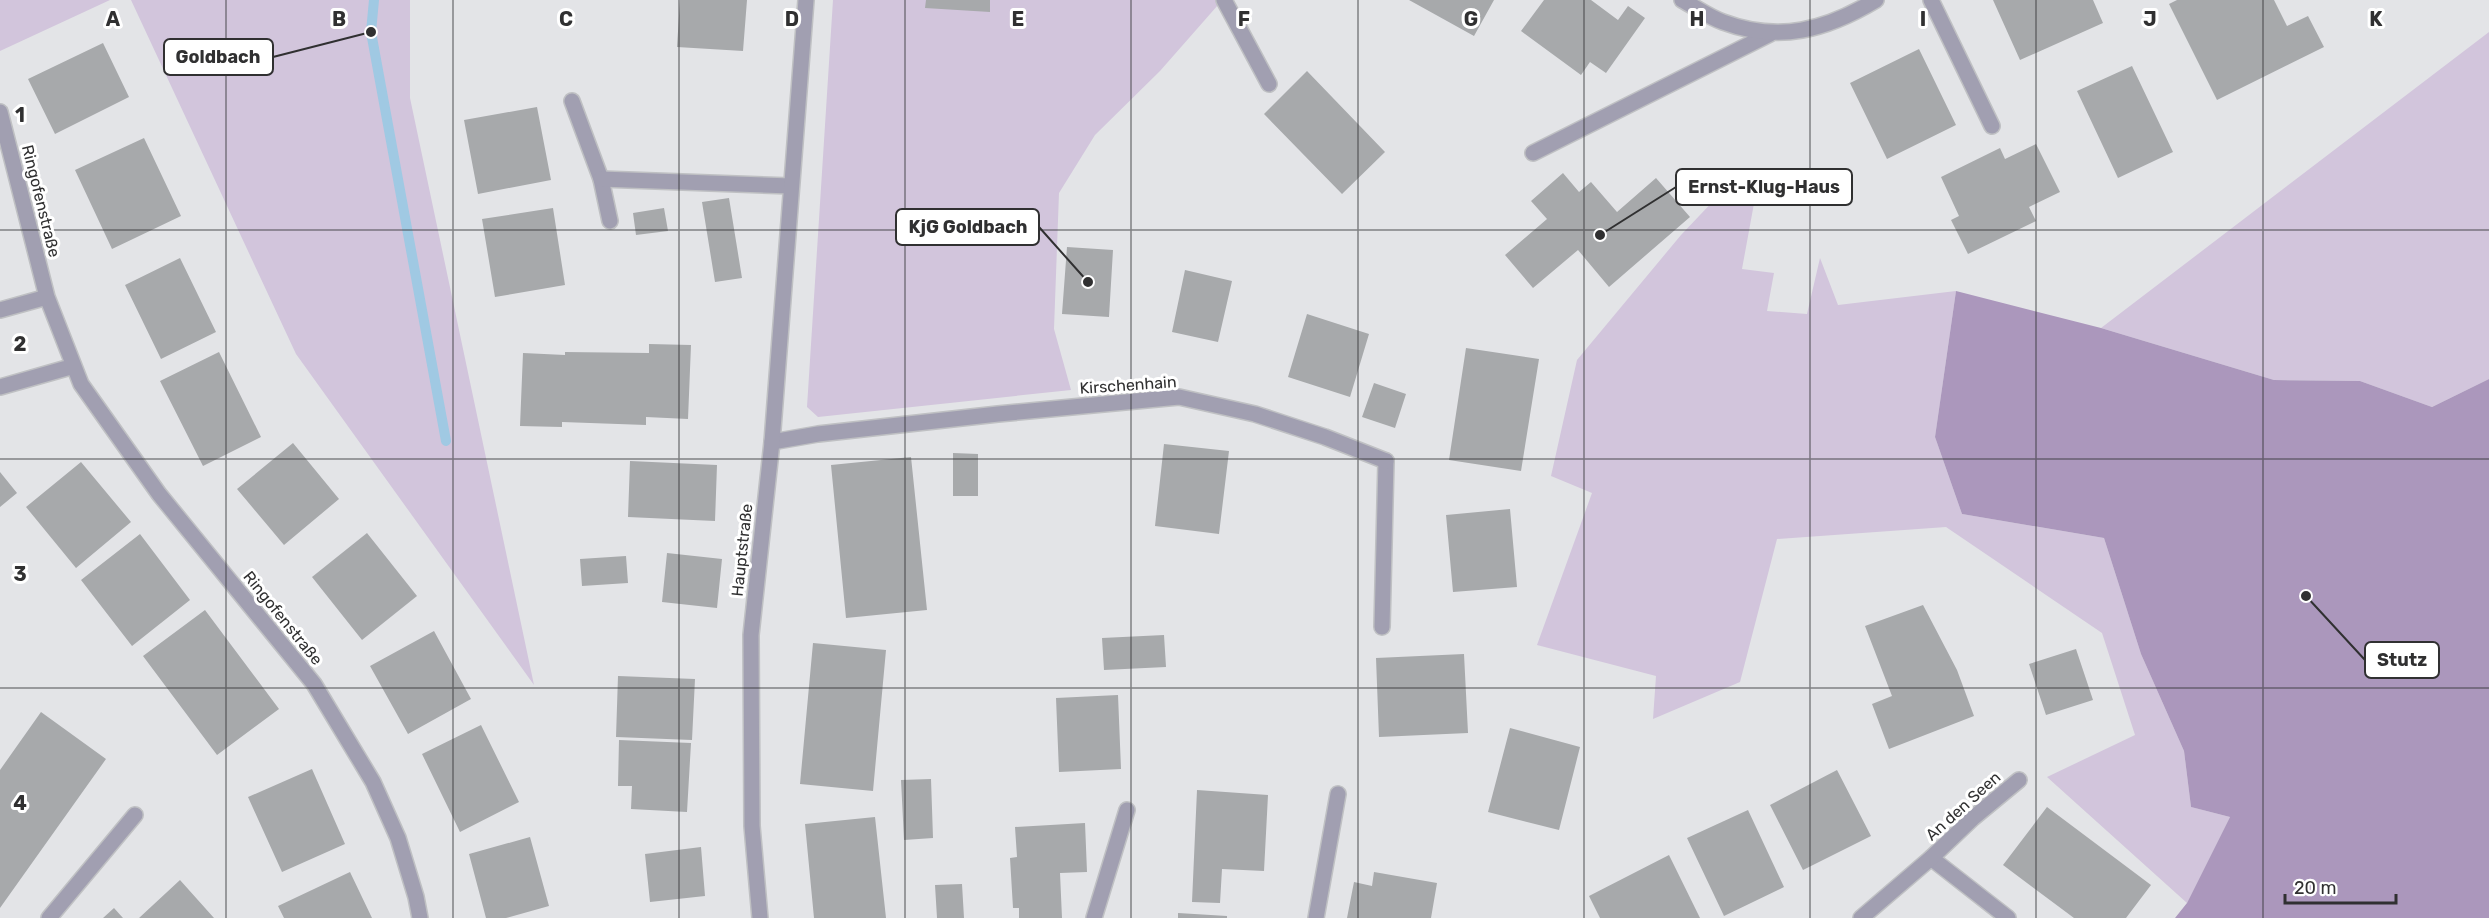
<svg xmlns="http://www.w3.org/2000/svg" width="2489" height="918" font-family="Rubik,sans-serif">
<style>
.green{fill:#d2c5dc}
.forest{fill:#ab97bc}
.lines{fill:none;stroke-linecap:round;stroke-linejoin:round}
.stream{stroke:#a0c9e3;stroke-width:10}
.building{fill:#a7a9ab}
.service-casing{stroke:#bfc0c3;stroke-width:18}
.minor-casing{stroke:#bfc0c3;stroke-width:18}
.tertiary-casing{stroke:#bfc0c3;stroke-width:18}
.service{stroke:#a19fb1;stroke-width:15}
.minor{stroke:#a19fb1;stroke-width:15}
.tertiary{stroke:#a19fb1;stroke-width:15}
.grid{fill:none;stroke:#303031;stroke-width:1.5;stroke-opacity:0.55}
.labels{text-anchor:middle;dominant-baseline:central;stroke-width:6;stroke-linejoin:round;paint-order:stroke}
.street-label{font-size:16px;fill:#303031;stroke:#fff}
.grid-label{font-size:20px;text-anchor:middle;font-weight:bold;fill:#303031;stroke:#fff;stroke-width:6;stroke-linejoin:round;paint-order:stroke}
.leader{fill:none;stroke:#303031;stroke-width:2}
.callout-dot{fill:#303031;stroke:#fff;stroke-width:2}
.callout{fill:#fff;stroke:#303031;stroke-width:2}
.callout-label{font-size:18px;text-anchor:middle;font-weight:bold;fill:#303031}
</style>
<rect width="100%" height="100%" fill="#e3e4e7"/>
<path class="green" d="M0,0H110L0,51Z
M131,0H410V98L534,685L296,354Z
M833,0H1217L1218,5L1160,71L1095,135L1059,193L1054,329L1071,390L818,417L807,407Z
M2489,32V379L2432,407L2360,381L2274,380L2101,328Z
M1737,176L1757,187L1742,269L1774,273L1767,311L1807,314L1820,258L1838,305L1956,291L1935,437L1962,514L2104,538L2141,654L2184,751L2191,807L2230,817L2187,903L2047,777L2135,735L2102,633L1946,527L1777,539L1740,682L1653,719L1656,676L1537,645L1592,493L1551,476L1577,360L1681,235Z"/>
<path class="forest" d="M1956,291L2101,328L2274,380L2360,381L2432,407L2489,379V918H2175L2187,903L2230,817L2191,807L2184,751L2141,654L2104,538L1962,514L1935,437Z"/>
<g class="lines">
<path class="stream" d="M374,0L371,32L446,441"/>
</g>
<path class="building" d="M680,0H747L743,51L677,47Z
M926,0H990V12L925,8Z
M1409,0H1494L1474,36Z
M1544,0H1591L1618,20L1628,6L1645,18L1606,73L1590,62L1581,75L1521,31Z
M1993,0H2093L2103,23L2020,60Z
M2177,0H2274L2287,26L2308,16L2324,47L2217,100L2169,4Z
M103,43L129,97L55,134L28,79Z
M1919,49L1956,125L1887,159L1850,83Z
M2132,66L2173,152L2118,178L2077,91Z
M1307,71L1385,152L1342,194L1264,114Z
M537,107L551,180L478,194L464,120Z
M144,138L181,216L112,249L75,170Z
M2036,144L2060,192L2029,207L2036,221L1968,254L1951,220L1959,216L1941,177L2000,148L2005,159Z
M1563,173L1579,192L1591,182L1617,212L1656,178L1690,217L1609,287L1578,250L1533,288L1505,255L1547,219L1531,201Z
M729,198L742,278L715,282L702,202Z
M553,208L565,285L495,297L482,219Z
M664,208L668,231L636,235L633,213Z
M1067,247L1113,250L1109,317L1062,314Z
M180,258L216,332L161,359L125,285Z
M1185,270L1232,281L1218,342L1172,332Z
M1307,314L1369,334L1350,397L1288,377Z
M649,344L691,345L688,419L646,417V425L562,422V427L520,426L523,353L565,355V352L649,353Z
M1466,348L1539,359L1521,471L1449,460Z
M219,352L261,437L203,466L160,381Z
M1374,383L1406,394L1395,428L1362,417Z
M293,443L339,499L284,545L237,489Z
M1164,444L1229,451L1219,534L1155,526Z
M953,453L978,454V496H953Z
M911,457L927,610L846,618L831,465Z
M630,461L717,465L715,521L628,517Z
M81,462L131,522L76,568L26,507Z
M0,472L17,493L0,507Z
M1510,509L1517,587L1453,592L1446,515Z
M367,533L417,596L362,640L312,577Z
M140,534L190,600L132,646L81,580Z
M667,553L722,559L717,608L662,602Z
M626,556L628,583L582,586L580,559Z
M1923,605L1957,670L1974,716L1889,749L1872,704L1892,696L1865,626Z
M205,610L279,709L217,755L143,656Z
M434,631L471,699L408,734L370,666Z
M1164,635L1166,667L1104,670L1102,638Z
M813,643L886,650L873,791L800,784Z
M2076,649L2093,700L2046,715L2029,664Z
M1464,654L1468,733L1379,737L1376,658Z
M618,676L695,679L692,740L616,737Z
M1118,695L1121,769L1059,772L1056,698Z
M41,712L106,759L0,908V770Z
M481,725L519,802L460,832L422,754Z
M1510,728L1580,747L1559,830L1488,812Z
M619,740L691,743L687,812L631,809L632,786H618Z
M312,769L345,844L282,872L248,797Z
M1837,770L1871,836L1803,870L1770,805Z
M931,779L933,838L904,840L901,780Z
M1197,790L1268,795L1264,871L1222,869L1220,903L1192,902Z
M2047,807L2151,885L2126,918H2074L2003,865Z
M1748,810L1784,887L1724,916L1687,838Z
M875,817L886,918H814L805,824Z
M1085,823L1087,872L1060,873L1062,918H1019V908H1013L1010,858L1017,857L1015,827Z
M530,837L549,906L506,918H486L469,854Z
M701,847L705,896L650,902L645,854Z
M1669,855L1700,918H1600L1589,896Z
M350,872L372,918H284L278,906Z
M1374,872L1437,883L1431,918H1347L1354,882L1372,886Z
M180,880L214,918H139Z
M962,884L964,918H937L935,885Z
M114,908L123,918H103Z
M1178,913L1227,916V918H1178Z"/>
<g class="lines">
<defs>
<path id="service" d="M1224,0L1269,84
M1931,0L1992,126
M572,101L601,179L610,221
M1533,153L1770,34
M1382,627L1386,461
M1931,858L2008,918
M1316,918L1338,794"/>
<path id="minor" d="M1682,0C1695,7 1709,17 1723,22C1779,43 1826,30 1876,0
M0,112L47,297L81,384L159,494L314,684L373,782L398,838L416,897L420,918
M601,179L791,186
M0,310L47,297
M0,387L74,366
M772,442L818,434L998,414L1179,397L1255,414L1325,437L1386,461
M49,918L135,815
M1094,918L1127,810
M1861,918L1931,858L1973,818L2019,780"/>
<path id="tertiary" d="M760,918L752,826L751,635L772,442L806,0"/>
</defs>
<use href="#service" class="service-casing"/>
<use href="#minor" class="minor-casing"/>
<use href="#tertiary" class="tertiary-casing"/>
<use href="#service" class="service"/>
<use href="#minor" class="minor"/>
<use href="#tertiary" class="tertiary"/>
</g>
<path class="grid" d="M226,0V918M453,0V918M679,0V918M905,0V918M1131,0V918M1358,0V918M1584,0V918M1810,0V918M2036,0V918M2263,0V918M0,230H2489M0,459H2489M0,688H2489"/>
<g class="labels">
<g class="street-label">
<text transform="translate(41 201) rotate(76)">Ringofenstraße</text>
<text transform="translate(1128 385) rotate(-4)">Kirschenhain</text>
<text transform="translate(742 550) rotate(-84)">Hauptstraße</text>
<text transform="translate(283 618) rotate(51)">Ringofenstraße</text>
<text transform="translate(1963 806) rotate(-42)">An den Seen</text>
</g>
</g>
<g class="grid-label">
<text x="113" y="26">A</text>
<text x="339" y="26">B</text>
<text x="566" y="26">C</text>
<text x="792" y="26">D</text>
<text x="1018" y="26">E</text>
<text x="1244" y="26">F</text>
<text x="1471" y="26">G</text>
<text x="1697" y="26">H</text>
<text x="1923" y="26">I</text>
<text x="2150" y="26">J</text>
<text x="2376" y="26">K</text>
<text x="20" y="122">1</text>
<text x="20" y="351">2</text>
<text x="20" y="581">3</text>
<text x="20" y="810">4</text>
</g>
<path class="leader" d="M371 32L273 57M1600 235L1676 187M1088 282L1039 227M2306 596L2365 660"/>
<g class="callout-dot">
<circle cx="371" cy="32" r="6"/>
<circle cx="1600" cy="235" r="6"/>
<circle cx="1088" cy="282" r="6"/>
<circle cx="2306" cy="596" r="6"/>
</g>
<g class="callout">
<rect x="164" y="39" width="109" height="36" rx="6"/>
<rect x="1676" y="169" width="176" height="36" rx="6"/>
<rect x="896" y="209" width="143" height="36" rx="6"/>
<rect x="2365" y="642" width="74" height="36" rx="6"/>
</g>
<g class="callout-label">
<text x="218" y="63">Goldbach</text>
<text x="1764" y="193">Ernst-Klug-Haus</text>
<text x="968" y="233">KjG Goldbach</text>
<text x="2402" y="666">Stutz</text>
</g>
<path d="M2285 894v9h111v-9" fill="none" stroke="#303031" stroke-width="3"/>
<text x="2294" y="894" font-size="18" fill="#303031" stroke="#ffffff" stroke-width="4.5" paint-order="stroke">20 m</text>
</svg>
